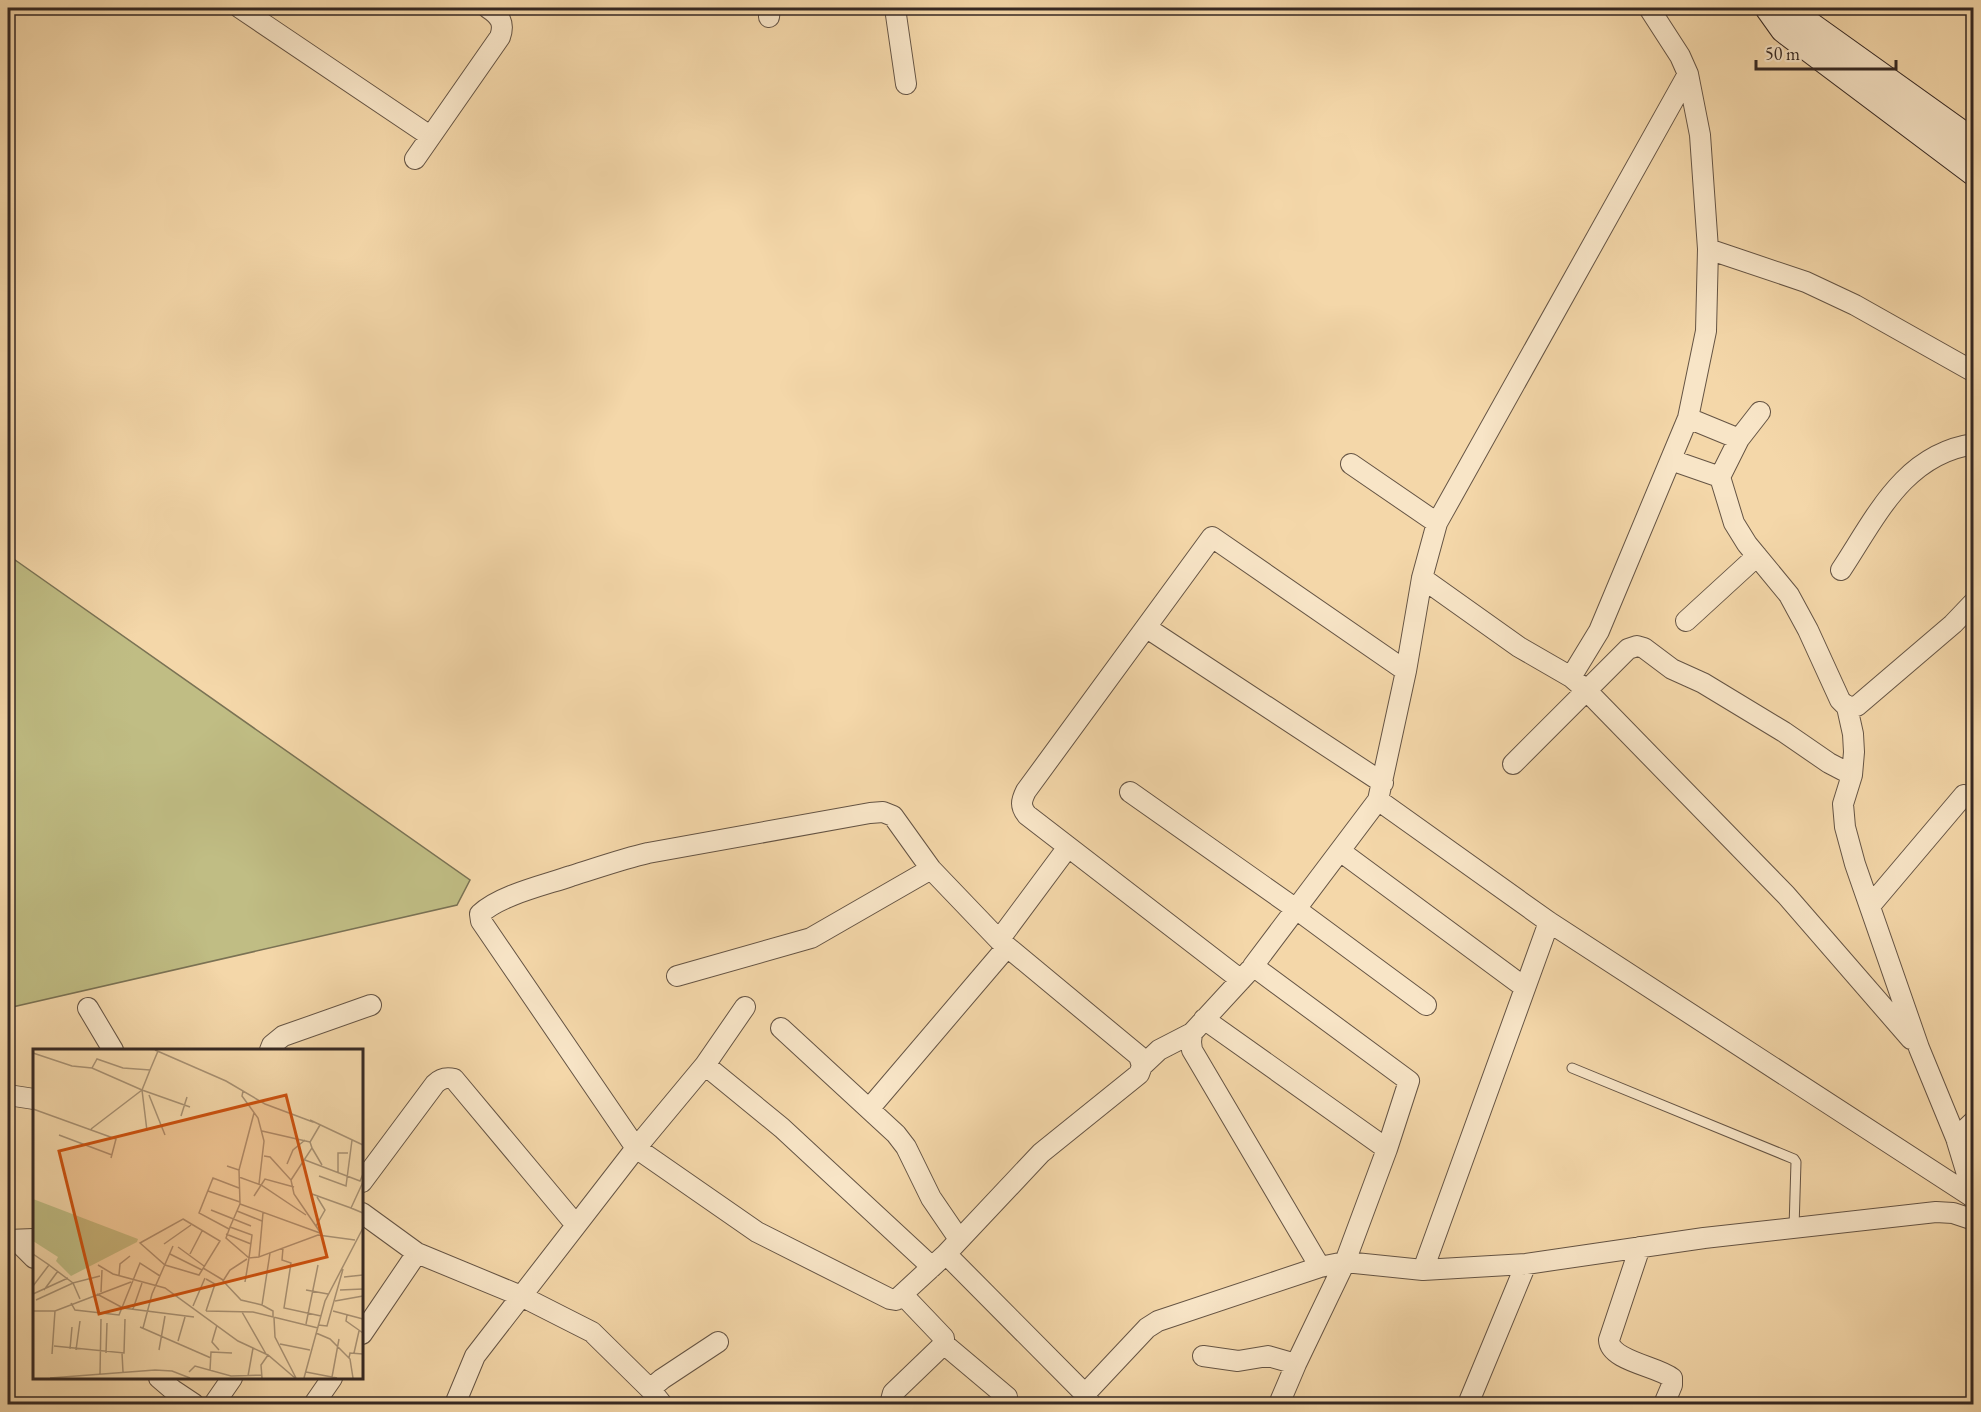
<svg xmlns="http://www.w3.org/2000/svg" width="1981" height="1412" font-family="'EB Garamond',serif">
<style>
.green{fill:#c0bd84;stroke:#7a7254;stroke-width:1.5}
.lines{fill:none;stroke-linecap:round;stroke-linejoin:round}
.service-casing{stroke:#655444;stroke-width:11}
.minor-casing{stroke:#655444;stroke-width:22}
.secondary-casing{stroke:#352823;stroke-width:29}
.service{stroke:#f8e5c7;stroke-width:9}
.minor{stroke:#f8e5c7;stroke-width:20}
.secondary{stroke:#f8e5c7;stroke-width:27}
.inset-road{fill:none;stroke:#a89173;stroke-width:1.5}
.view{fill:#cd520f;fill-opacity:0.15;stroke:#cd520f;stroke-width:3}
.inset-edge{fill:none;stroke:#352823;stroke-width:3}
</style>
<rect width="100%" height="100%" fill="#f4d7a9"/>
<filter id="stains"><feTurbulence type="fractalNoise" baseFrequency=".00333" numOctaves="4"/><feColorMatrix values="0 0 0 0 .2 0 0 0 0 .09 0 0 0 0 .02 0 0 0 .5 -.17"/></filter>
<radialGradient id="worn" r=".72"><stop offset=".6" stop-color="#630" stop-opacity="0"/><stop offset="1" stop-color="#630" stop-opacity=".3"/></radialGradient>
<path class="green" d="M8,555L470,880L457,905L8,1008Z"/>
<g class="lines">
<defs>
<path id="service" d="M1572,1068L1794,1159L1796,1162L1794,1228"/>
<path id="minor" d="M240,8L430,136
M895,8L906,84
M769,17L770,8
M415,159L500,37C505,23 500,16 488,8
M1708,249L1806,282L1855,305L1974,372
M1688,418L1739,439
M1671,460L1720,477L1734,523L1747,544L1789,595L1808,630L1840,700L1847,707L1853,734L1854,752L1852,775L1843,804L1845,827L1855,864L1919,1048L1956,1138L1974,1197
M1351,464L1437,523L1422,578L1406,671L1378,800
M1720,477L1739,439L1760,412
M1437,523L1688,74
M1841,570C1876,517 1904,454 1974,444
M1422,578L1519,647L1571,677L1586,690L1786,895L1911,1039
M1686,621L1757,556
M1147,628L1383,783
M1571,677L1599,631L1688,418L1706,331L1708,249L1700,135L1688,74L1680,56L1649,8
M1847,707L1857,706L1953,624L1974,602
M1513,764L1628,649L1637,646L1644,648L1672,669L1703,683L1784,732L1829,763L1852,775
M1130,792L1296,909L1426,1005
M883,812L893,816L931,869L999,940L1139,1056L1142,1066L1139,1074L1041,1153L946,1254L896,1300L890,1299L757,1232L636,1148L481,921L480,914C500,895 545,885 571,876C597,868 622,859 648,853L870,813Z
M1340,851L1524,987
M1870,906L1964,795
M1549,922L1423,1270L1526,1264L1704,1238L1936,1212L1953,1213L1974,1220
M999,940L1068,847
M1250,970L1192,1033L1191,1042L1192,1050L1320,1267L1345,1262
M677,976L811,938L931,869
M1241,980L1027,815C1020,806 1021,801 1026,791L1212,537L1406,671
M88,1008L113,1050
M1204,1019L1387,1149
M781,1028L896,1134L906,1147L931,1198L959,1239
M270,1050L272,1045L283,1036L371,1005
M705,1065L782,1128L932,1267
M1142,1066L1159,1050L1192,1033
M8,1095L34,1099
M869,1109L1007,947
M1956,1138L1974,1121
M362,1182L435,1084C441,1078 446,1077 454,1079L576,1225
M362,1213L417,1253L521,1296L592,1332L650,1389L662,1404
M8,1240L34,1239
M16,1240L34,1258
M1640,1247L1609,1340C1610,1361 1657,1366 1672,1378V1385L1664,1404
M946,1254L1085,1394
M1423,1270L1345,1262L1387,1149L1409,1081L1253,966L1378,800L1549,922L1974,1198
M362,1334L417,1253
M944,1344L1007,1397V1404
M1203,1356L1238,1361L1268,1356L1296,1364
M159,1378L173,1390L194,1404
M650,1389L662,1379L718,1342
M214,1404L232,1378
M314,1404L332,1378
M455,1404L475,1356L636,1148L705,1065L745,1007
M890,1404L893,1393L944,1344V1338L903,1295
M1091,1404L1085,1394L1147,1328L1158,1321L1320,1267
M1279,1404L1296,1364L1345,1262
M1468,1404L1526,1264"/>
<path id="secondary" d="M1769,8L1784,29L1974,172
M1799,18L1974,143"/>
</defs>
<use href="#service" class="service-casing"/>
<use href="#minor" class="minor-casing"/>
<use href="#secondary" class="secondary-casing"/>
<use href="#service" class="service"/>
<use href="#minor" class="minor"/>
<use href="#secondary" class="secondary"/>
</g>
<g transform="translate(33 1049)">
<rect width="330" height="330" fill="#f4d7a9"/>
<path d="M0,150L105,190L104,193L38,227L23,212L25,208L0,192Z" fill="#c0bd84"/>
<path class="inset-road" d="M122,1L193,32L232,55L280,73M0,4L39,17L59,19L109,41M59,19L64,10L90,19L117,21L125,2M117,21L109,41L157,58M109,41L114,82M210,42L209,47L225,69L231,92L226,135M116,46L132,86M0,60L83,90L78,109M148,67L154,48M277,71L330,96M58,80L109,41M229,82L277,93M26,86L79,106M279,99L289,116M231,107L237,108L258,131L261,145L287,183M272,111L327,132L330,125M254,115L260,101L272,91M194,117L206,121L207,155M206,121L221,64M305,123V104H315M286,127L313,137L319,91M206,128L228,136L273,166M258,131L279,99L277,93L287,76M330,133L318,159L330,164M175,142L207,153M279,145L318,159M221,147L232,130L261,138M178,161L218,177M204,162L229,172M230,164L226,208L285,186L322,191M150,170L187,192L166,226L132,216L107,194ZM283,177L292,161L284,148M197,178L193,189L216,209L212,233M196,180L166,164L180,129L206,139M193,185L218,195M131,195L158,176M145,198L171,217M250,199L249,211L258,214L251,259L288,267M0,205L16,216L0,237M137,205L169,221M157,205L169,182M226,208L216,209L219,186L197,178L207,155L287,184M214,210L197,221L190,232L208,251L229,256L237,204M16,216L40,234L67,227M65,216L80,225L132,239L205,292L235,306L262,329M170,219L190,231M86,226L87,215L97,207M311,228L330,226M173,230L182,235L173,262M11,241L25,222M273,241L295,245M307,241L330,240M68,243L69,221M0,245L35,229M64,245L90,259L161,268M3,251L40,234L47,250M302,252L330,247M38,254L42,261L86,266L107,214L127,227M229,256L240,262V269M160,257L172,229M100,260L109,234M0,262H22L98,233M173,262L220,263L285,279M300,262L330,270M209,263L233,305M314,266L313,272L330,284M241,269L242,288L263,329M273,275L285,216M184,276L179,293L186,301M285,276L294,277L310,220M107,278L178,309M110,279L119,245L140,197M283,284L297,290L317,310L320,329M145,292L152,268M247,295L277,301M21,297L91,304L92,270M37,300L39,278M43,301L47,272M126,301L132,267M73,304L74,274M89,304L90,323M321,304L326,282M19,305L22,262M316,309L317,304L330,305M177,321L178,303L199,304M156,323L162,317L198,327L229,326M273,323L304,329M67,325L68,270M215,327L220,299M299,328L306,290M17,329L122,321L139,322L157,329M229,329L228,316L235,306M271,329L292,252L330,179"/>
<path class="view" d="M253,46L294,208L66,265L26,102Z"/>
<rect width="330" height="330" class="inset-edge"/>
</g>
<rect width="1981" height="1412" fill="none" stroke="#f4d7a9" stroke-width="30"/>
<rect x="9" y="9" width="1963" height="1394" fill="none" stroke="#352823" stroke-width="3"/>
<rect x="15" y="15" width="1951" height="1382" fill="none" stroke="#352823" stroke-width="1.5"/>
<path d="M1756 60v9h140v-9" fill="none" stroke="#352823" stroke-width="3"/>
<text x="1765" y="60" font-size="18" fill="#352823" stroke="#f8e5c7" stroke-width="4.5" paint-order="stroke">50 m</text>
<rect width="100%" height="100%" filter="url(#stains)"/>
<rect width="100%" height="100%" fill="url(#worn)"/>
</svg>
